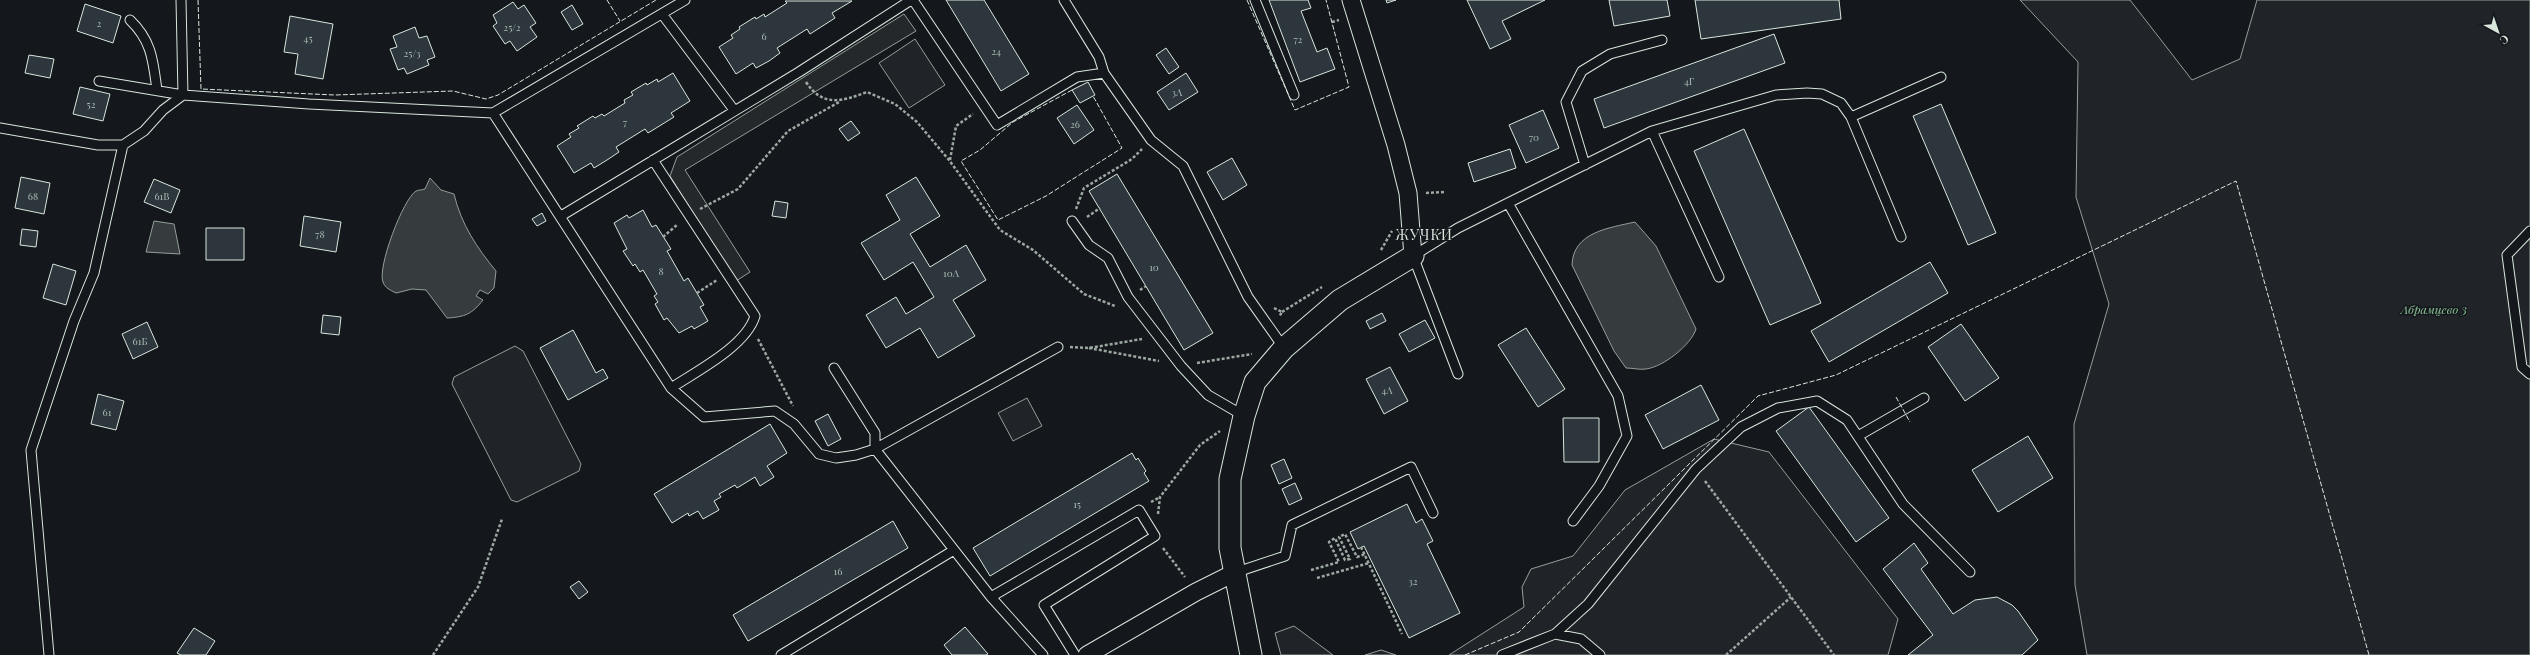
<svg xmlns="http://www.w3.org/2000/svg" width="2530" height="655" font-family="'Playfair Display',serif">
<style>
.green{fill:#202428;stroke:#939e99}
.parking{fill:#24282b;stroke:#939e99}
.water{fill:#363b3e;stroke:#939e99}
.building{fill:#2c363c;stroke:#d8e6dc}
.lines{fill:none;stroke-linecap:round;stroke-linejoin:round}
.service-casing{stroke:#d8e6dc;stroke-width:11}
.minor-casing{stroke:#d8e6dc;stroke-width:19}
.tertiary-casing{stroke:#d8e6dc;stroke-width:23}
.path{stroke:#9da8a2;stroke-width:2.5;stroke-dasharray:3 2;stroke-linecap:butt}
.service{stroke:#14181c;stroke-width:9}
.minor{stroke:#14181c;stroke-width:17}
.tertiary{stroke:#14181c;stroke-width:21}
.fence{stroke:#d8e6dc;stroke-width:1;stroke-dasharray:5 2;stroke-linecap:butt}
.labels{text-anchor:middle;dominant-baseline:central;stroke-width:3;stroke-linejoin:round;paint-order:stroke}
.number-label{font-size:10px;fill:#adbab4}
.park-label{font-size:12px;font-style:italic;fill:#8ac095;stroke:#14181c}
.quarter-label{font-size:14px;letter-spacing:1px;fill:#d8e6dc;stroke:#14181c}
</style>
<rect width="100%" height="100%" fill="#14181c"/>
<path class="green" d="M2020,0H2130L2192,80L2240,59L2257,0H2530V655H2087L2075,585L2074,424L2109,304L2076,197L2078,62Z
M915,39L945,85L909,108L879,63Z
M515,346L523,351L581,464L579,471L517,502L511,500L452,384L454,377Z
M1027,398L1042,426L1013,441L998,413Z
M1714,439L1769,452L1898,619L1888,655H1449L1524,607L1522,587L1531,569L1573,556L1625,490Z
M1294,626L1333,655H1281L1275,633Z
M1381,650L1396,655H1365Z"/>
<path class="parking" d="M904,14L916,31L685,170L750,272L736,281L670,176L677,157Z"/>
<path class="water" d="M430,178L441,190L454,194C461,224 477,248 496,271L494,288L488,294L480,290L476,296L483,300C472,314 465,317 447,318L426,290L412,289L396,293C390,290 385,288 383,282C377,268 403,199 416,191C418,190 422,190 425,189Z
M154,221L174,224L180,254L146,252Z
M1635,222L1656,246L1696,329C1691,345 1663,367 1646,369C1639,370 1633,368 1626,368L1614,351L1572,265C1573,232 1609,228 1635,222Z"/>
<path class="building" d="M946,0H984L1029,74L1001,91Z
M1269,0H1308L1311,8L1301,11L1317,52L1327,48L1335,69L1300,82Z
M1386,0H1396L1387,3Z
M1467,0H1545L1502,21L1511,39L1490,49Z
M1609,0H1667L1670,16L1614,26Z
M1695,0H1839L1841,19L1701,39Z
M785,1H852L832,13L835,18L810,34L807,29L777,48L780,53L769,61L756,68L753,63L736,74L719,47L733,38L731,35L740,29L739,27L755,17L756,19L764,14L765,17L787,3Z
M513,2L518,9L524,5L536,23L530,27L537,37L517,51L510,41L505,44L493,26L497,23L493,15Z
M85,4L121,16L113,43L77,31Z
M572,5L583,24L572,30L561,12Z
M290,16L333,24L323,79L295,74L298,54L284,52Z
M415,27L419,38L427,36L435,57L427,60L429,65L407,74L404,68L398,70L390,49L397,47L393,36Z
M1774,34L1785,63L1604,128L1594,99Z
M1166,48L1179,67L1169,74L1156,55Z
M29,55L54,59L50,78L25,73Z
M673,73L690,101L671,113L674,117L648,133L645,129L616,147L619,152L607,160L594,168L591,163L574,173L557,146L571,137L569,134L579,128L577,126L593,116L595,118L602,114L604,116L625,103L624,100L633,95L631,92L646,83L647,85L657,79L658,82Z
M1186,73L1198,92L1169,110L1157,92Z
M1088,82L1095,95L1080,103L1072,90Z
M80,87L110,94L103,121L73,114Z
M1941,104L1996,233L1968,245L1913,116Z
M1077,105L1094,130L1074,144L1057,118Z
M1543,110L1559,148L1526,163L1509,125Z
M851,121L860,133L848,141L839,129Z
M1744,129L1821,303L1770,325L1694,151Z
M1510,149L1516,168L1474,182L1468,163Z
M1232,158L1247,185L1223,200L1207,172Z
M1117,174L1213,333L1184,350L1089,191Z
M21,177L50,183L44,214L15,208Z
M916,177L940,216L910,234L930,267L966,245L986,280L953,300L975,336L938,358L920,328L886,348L866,315L896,297L906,314L934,297L913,262L884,280L861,243L900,220L886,195Z
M154,179L180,190L171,213L144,202Z
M775,201L788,203L786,218L772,216Z
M643,210L652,227L656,225L671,249L667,251L684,281L688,278L704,305L700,307L708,321L694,329L692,326L679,333L667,318L664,320L655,304L658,302L654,296L657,294L643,270L640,272L635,264L633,266L623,251L627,249L614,223L627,215L629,218Z
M542,213L546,221L537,226L532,219Z
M304,216L341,222L336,252L300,246Z
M206,228H244V260H206Z
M22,229L38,231L36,247L20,245Z
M1930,262L1948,293L1829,362L1811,331Z
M53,264L76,271L66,305L43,298Z
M1382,313L1386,321L1370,329L1366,321Z
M323,315L341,317L339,335L321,333Z
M1425,320L1435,338L1409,352L1399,334Z
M147,322L158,347L133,359L122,334Z
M1961,324L1999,378L1965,401L1928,347Z
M1526,328L1565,389L1538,407L1498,345Z
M573,330L596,373L603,369L608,378L568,400L540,348Z
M1390,367L1408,401L1384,414L1366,379Z
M1701,385L1719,420L1663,449L1645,415Z
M98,394L124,401L116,430L91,424Z
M1809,407L1889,518L1856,542L1776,431Z
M828,414L841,439L828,446L815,421Z
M1563,418H1599V462H1564Z
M770,424L787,453L767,466L774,477L760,486L755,477L737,488L735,485L719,494L721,497L714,501L719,510L703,519L698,511L689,516L688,513L672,523L654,494Z
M2028,436L2053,478L1998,512L1972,470Z
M1132,453L1136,460L1138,458L1146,471L1144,473L1149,481L990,576L973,548Z
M1284,459L1292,478L1279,484L1271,465Z
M1295,483L1302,499L1289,505L1282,489Z
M1407,504L1416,523L1422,519L1433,541L1427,544L1460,613L1409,638L1364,546L1358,549L1350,532Z
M893,521L908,548L748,641L733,615Z
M1914,543L1928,563L1921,569L1953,614L1975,600L1997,597L2012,605L2018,611L2038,640L2022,655H1908L1933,635L1883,569Z
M579,581L588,592L579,599L570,587Z
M965,627L988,654L986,655H952L944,645Z
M194,628L215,641L206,655H181L177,653Z"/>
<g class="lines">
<defs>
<path id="service" d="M913,0L997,125L1077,77L1104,73
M1064,0L1099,57L1104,73L1151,140L1183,166L1248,297L1284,348
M1255,0L1294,95
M662,14L734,110
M130,20C152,41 153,61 157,90
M99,81L183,95L181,0
M493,113L671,388L704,417L775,411L794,424L819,454L836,458L856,455L875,449L1058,347
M1851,117L1941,77
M0,128L98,145H123L144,131L163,110L183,95L309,104L493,113L685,0
M1652,131L1719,277
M653,160L755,316C746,346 697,371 671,388
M1585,165L1566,102L1582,71L1610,54L1662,40
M1508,203L1618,396L1627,436L1599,486L1573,521
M561,216L799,72L911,0
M1072,221L1089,245L1108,258L1128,297L1181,366L1208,395L1244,416
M2530,231L2507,255L2522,367L2530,374
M834,368L875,433V449L991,597L1043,655
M1458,374L1413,256L1458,228L1652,131L1776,95L1807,93L1822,94L1841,103L1851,117L1901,237
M1858,436L1924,398
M1234,573L1285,556L1292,525L1411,467L1433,513
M991,597L1139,510L1155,536L1044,605L1075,655
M1555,634L1588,604L1696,469L1741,427L1778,408L1817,401L1847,420L1903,504L1970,572
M49,655L31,450L74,321L94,273L123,145
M781,655L954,550
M1502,655L1555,634L1581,639L1600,655"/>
<path id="minor" d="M1351,0L1396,145L1408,193L1413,256
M1087,655L1196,592L1234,573"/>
<path id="tertiary" d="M1251,655L1230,548V479L1244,416L1255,382L1284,348L1340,300L1413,256"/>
</defs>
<use href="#service" class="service-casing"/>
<use href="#minor" class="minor-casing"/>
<use href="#tertiary" class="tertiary-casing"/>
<path class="path" d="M1332,22L1339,20
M806,82C823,108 843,101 867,92L895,104L917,122L949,160L1000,230L1033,250L1084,294L1115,306
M950,160L956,126L973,114
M1426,193L1444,192
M700,209L738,189L788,131L839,102
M1076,209L1084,188L1132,159L1142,149
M1087,217L1100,208
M663,237L678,224
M1381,250L1392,231
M1140,290L1146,286
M697,293L717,280
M1274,308L1282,312L1279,317
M1282,312L1322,287
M758,339L793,406
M1070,347L1089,348L1142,339
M1089,348L1159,361
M1197,363L1252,354
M1705,481L1834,655
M1151,502L1160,497
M1158,514L1160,497L1200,445L1220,431
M1361,547L1402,634
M1163,548L1185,577
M1311,570L1339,562L1329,542L1335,538L1345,560L1350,559L1339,537L1345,534L1357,557L1365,554
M1317,578L1369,563
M433,655L478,587L502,519
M1726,655L1791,597"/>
<use href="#service" class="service"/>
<use href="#minor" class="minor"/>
<use href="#tertiary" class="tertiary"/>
<path class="fence" d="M198,0L201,89L335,95L453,91L486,99L498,95L656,0
M607,0L620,21
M1247,0L1295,110L1349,87L1326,0
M1072,90L1013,122L980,150L961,161L998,220L1046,196L1122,148L1093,96
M1896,397L1910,422
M1465,655L1519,632L1758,396L1836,375L2236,181L2369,655"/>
</g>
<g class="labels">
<g class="number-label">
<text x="99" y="23">2</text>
<text x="512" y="27">25/2</text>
<text x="764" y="36">6</text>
<text x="308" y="38">45</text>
<text x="1298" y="39">72</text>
<text x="996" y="51">24</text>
<text x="412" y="53">25/3</text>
<text x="1689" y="81">4Г</text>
<text x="1177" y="92">3А</text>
<text x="91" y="104">52</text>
<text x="625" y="122">7</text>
<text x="1075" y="124">26</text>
<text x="1534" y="137">70</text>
<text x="33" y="196">68</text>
<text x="162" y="196">61В</text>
<text x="320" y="234">78</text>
<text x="1154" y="267">10</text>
<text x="661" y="271">8</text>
<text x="951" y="273">10А</text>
<text x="140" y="341">61Б</text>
<text x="1387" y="390">4А</text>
<text x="107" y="412">61</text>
<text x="1077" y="504">15</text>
<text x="838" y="571">16</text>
<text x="1413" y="581">32</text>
</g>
<g class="park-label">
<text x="2434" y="309">Абрамцево 3</text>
</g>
<g class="quarter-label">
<text x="1424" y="234">ЖУЧКИ</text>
</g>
</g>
<g transform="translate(2498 32) rotate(140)" stroke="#14181c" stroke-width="3" paint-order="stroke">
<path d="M0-3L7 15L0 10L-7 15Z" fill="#d8e6dc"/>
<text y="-6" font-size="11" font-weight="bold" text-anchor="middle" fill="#d8e6dc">С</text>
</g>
</svg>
